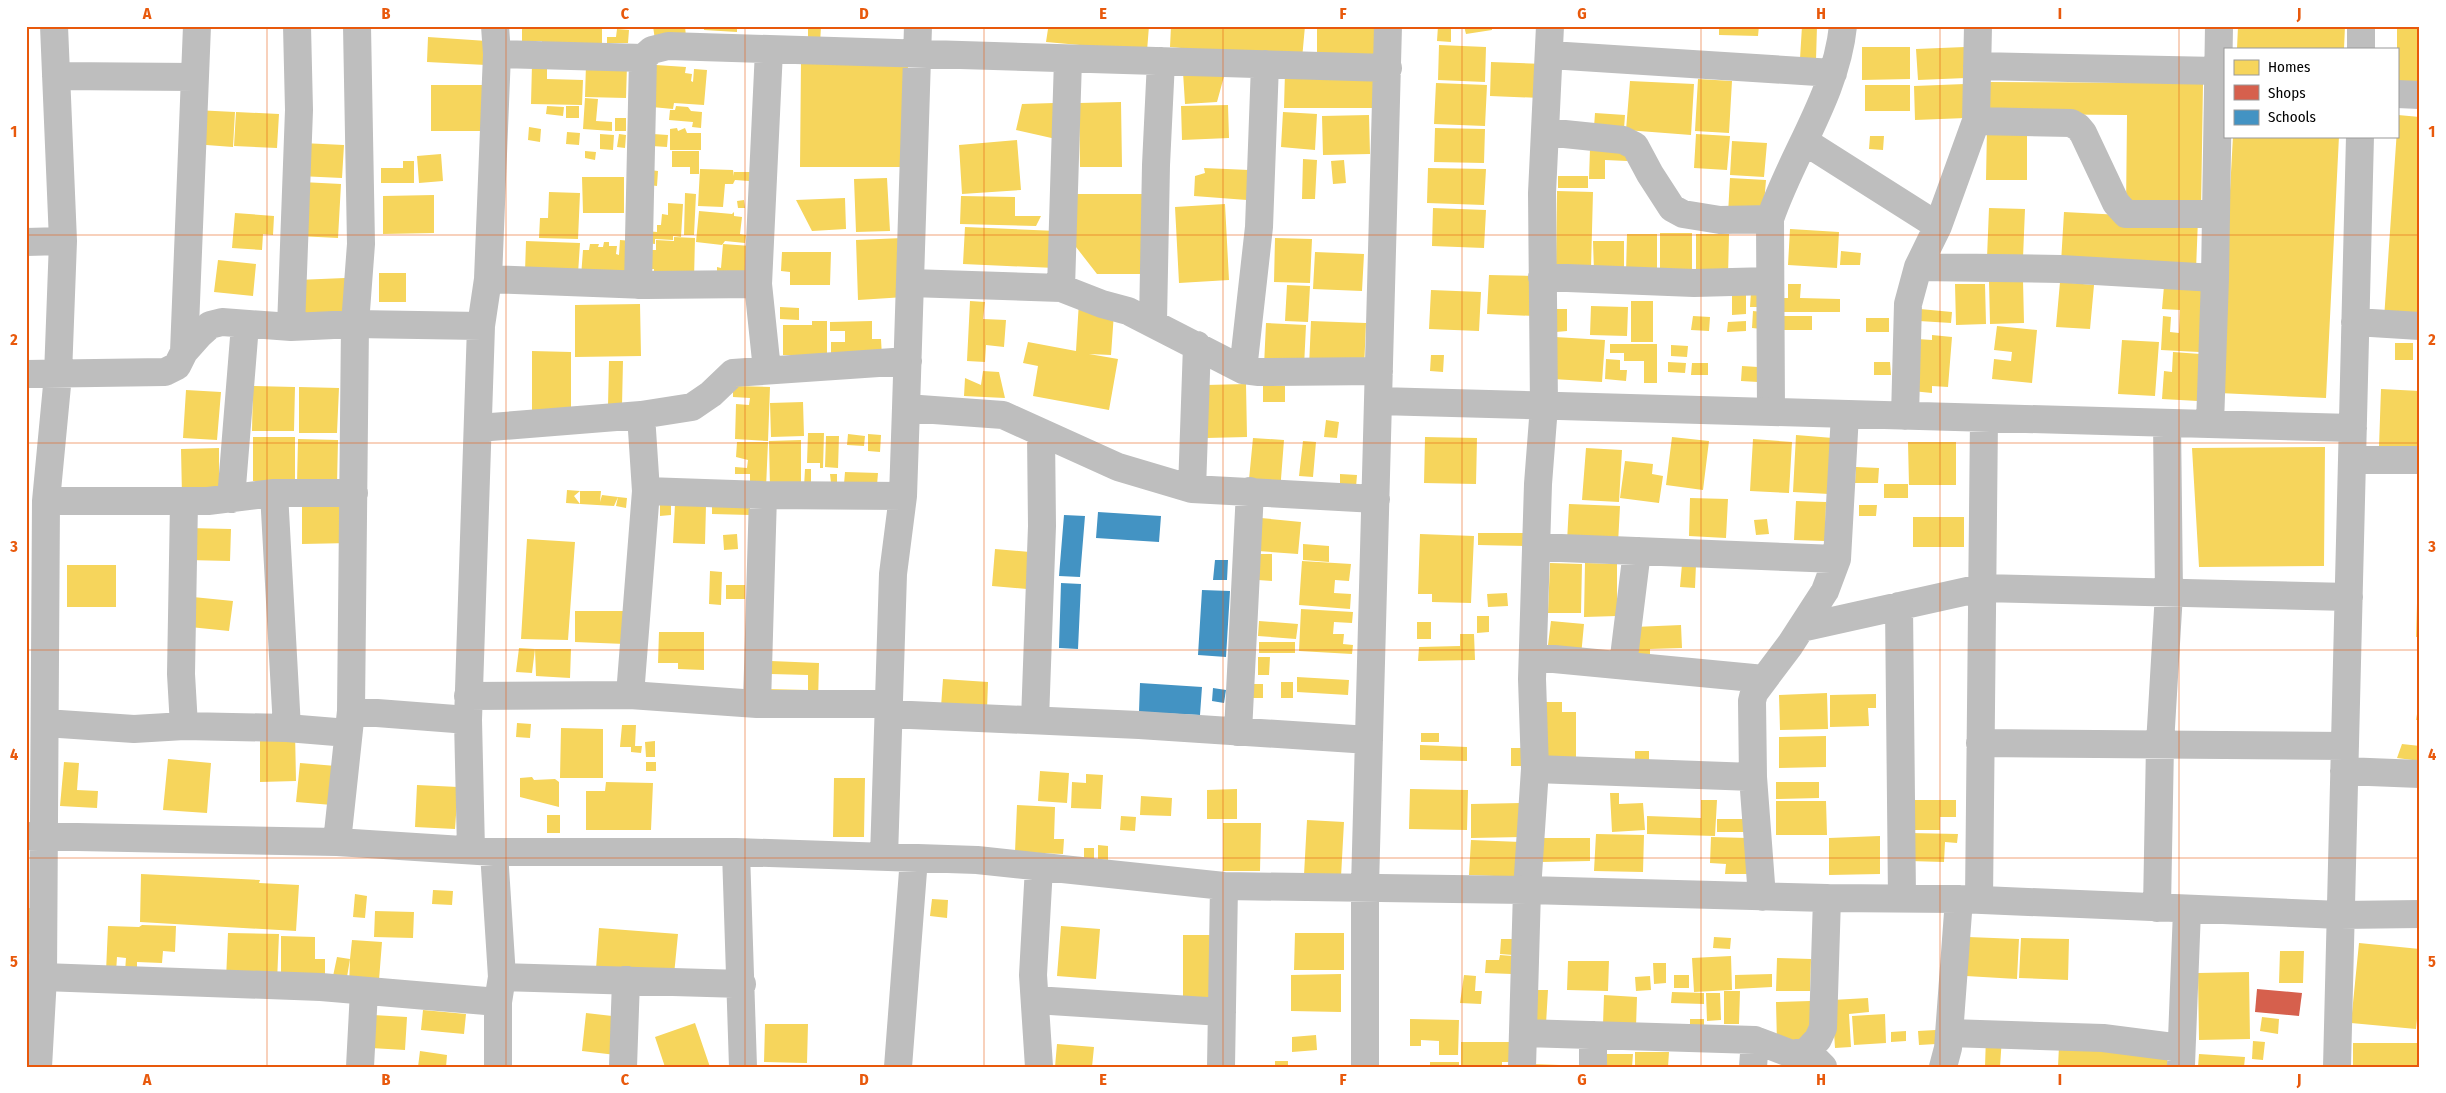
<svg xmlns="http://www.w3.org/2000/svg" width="2446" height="1093" font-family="'Fira Sans Condensed',sans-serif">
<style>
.homes{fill:#f6d55c}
.shops{fill:#d6604d}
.schools{fill:#4393c3}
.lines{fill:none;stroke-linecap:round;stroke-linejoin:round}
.minor{stroke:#bebebe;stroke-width:28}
.grid{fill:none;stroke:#e8590c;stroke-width:1;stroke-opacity:0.55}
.neatline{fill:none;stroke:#e8590c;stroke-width:2}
.grid-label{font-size:16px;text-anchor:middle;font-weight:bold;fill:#e8590c}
</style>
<rect width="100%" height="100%" fill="#fff"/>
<path class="homes" d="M522,26H602V44L542,49V41H522Z
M653,26H685L686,37L655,40Z
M704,26H737V32L704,30Z
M808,26H821L820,44H808Z
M1032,26H1149L1147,51L1046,42L1048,29Z
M1171,26H1305L1302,59L1170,47Z
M1317,26H1381V57L1317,58Z
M1438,26H1451V42L1437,41Z
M1464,26H1492V30L1466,34Z
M1719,26H1759L1758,36L1719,35Z
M1802,26H1817L1816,60L1800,59Z
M2238,26H2345L2344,49H2237Z
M2397,26H2420V90L2397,88Z
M617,29L629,30L628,43H607V37H616Z
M428,37L487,41L486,65L427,62Z
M1439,45L1486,47L1485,82L1438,80Z
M1862,47H1910V79L1862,80Z
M1965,47L1966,78L1918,80L1916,49Z
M801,61L908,62L907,167H800Z
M1491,62L1543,64L1541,98L1490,96Z
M532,64H547V79L583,80L582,105L531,104Z
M586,64L627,65L626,98L585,97Z
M656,65L686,67L685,73L692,74L691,81L693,82L694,69L707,70L704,105L674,103L673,109L652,107Z
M1226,69L1217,102L1185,104L1183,72Z
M1285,72L1380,73V108H1284Z
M1698,79L1732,81L1729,133L1695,131Z
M1630,81L1694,84L1691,135L1626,130Z
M1987,82L2203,83L2201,211H2126L2127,115L1987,114Z
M1436,83L1487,85L1485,126L1434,124Z
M1965,84L1966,118L1915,120L1914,86Z
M431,85H483L482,131H431Z
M1865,85H1910V111H1865Z
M585,98L598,99L596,121L612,122V131L583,129Z
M1121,102L1122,167H1080L1079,103Z
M1054,103L1056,139L1016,130L1022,104Z
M1228,105L1229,138L1182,140L1181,106Z
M547,106L564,107L563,116L546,114Z
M566,106H579V118H566Z
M676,106L688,107L691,111L702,112L701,128L692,127L693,122L669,120L670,110H675Z
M195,110L235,112L233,147L193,144Z
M236,112L279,114L277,148L234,146Z
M1283,112L1317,114L1315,150L1281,147Z
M1595,113L1625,115L1624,129L1594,127Z
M1369,115L1370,154L1323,155L1322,116Z
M2398,115L2420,117V322L2384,319Z
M615,118H626V131H615Z
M529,127L541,129L540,142L528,140Z
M1987,127H2027V180H1986Z
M677,128L678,131L685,128L687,133H701V150H670V129Z
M1435,128L1485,129L1484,163L1434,162Z
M567,132L580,133L579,145L566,144Z
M600,134L614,135L613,150L600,149Z
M619,134L626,135L625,148L617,147Z
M653,134L668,135L667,147L652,146Z
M1696,134L1730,136L1727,170L1694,168Z
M1870,136H1884L1883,150L1869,149Z
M2233,136H2339L2326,398L2219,393Z
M1017,140L1021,190L962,194L959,145Z
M1732,141L1767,143L1764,177L1730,175Z
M302,143L344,145L342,178L299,176Z
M1590,149H1627V161L1605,160V179H1589Z
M585,151L596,152L595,160L585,158Z
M672,151H699V174H690V167H672Z
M441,154L443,181L419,183L417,156Z
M1303,159L1317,160L1315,199H1302Z
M1344,160L1346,183L1333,184L1331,161Z
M403,161H414V183H381V168H403Z
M1204,168L1249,170L1247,200L1194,196L1195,176L1205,173Z
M1428,168L1486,169L1484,205L1427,203Z
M700,169L733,170L734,176V172H750L749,181L735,180L733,184H725L723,207L698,206Z
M650,170L658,171L657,186L649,185Z
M1558,176H1588V188H1558Z
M582,177H624V213H583Z
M887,178L890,231L856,232L854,179Z
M1730,178L1766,180L1763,216L1728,214Z
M302,182L341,184L338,238L298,236Z
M1557,191L1593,192L1591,269H1556Z
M549,192L580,193L578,239L539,238L540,218H548Z
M685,193L696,194L694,235H684Z
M1069,194H1146V274H1097L1069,238Z
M434,195V233L383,234V196Z
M961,196L1015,197V216H1041L1036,226L960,224Z
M845,198L846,229L812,231L796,200Z
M744,200L745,208H738L737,201Z
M668,203L683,204L681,237L673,236V240L655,239V244L646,243V231L657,232V225H661L662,214L668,215Z
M1225,204L1229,280L1179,283L1175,207Z
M1433,208L1486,210L1484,248L1432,246Z
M1989,208L2025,209L2023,258H1987Z
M699,211L732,214L734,212V216L742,217L740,234L746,235L745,243L725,241L722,245L696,242Z
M2064,212L2198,219L2196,270L2061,263Z
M235,213L274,216L273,235L263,234L262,250L232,248Z
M965,227L1057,231L1055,268L963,264Z
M1790,229L1839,232L1837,268L1788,265Z
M1660,233H1692V277H1660Z
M1627,234H1657V273H1626Z
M1696,234H1729L1728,276H1696Z
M674,237L695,238L694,279L653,278L654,269H645L651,250H656V240L674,241Z
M903,238L905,297L858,300L856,240Z
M1275,238L1312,239L1310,283L1274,282Z
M620,240L632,241L635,280L581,277L583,250H589L590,244H599L598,247H603L604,242H609V246H617L616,254L619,255Z
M526,241L580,243L578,274L525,272Z
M1593,241H1624V272H1594Z
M723,244L751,246L748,281L717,280V267L721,268Z
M1841,251L1861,253L1860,265H1840Z
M782,252H831L830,285H790V272L781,271Z
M1315,252L1364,254L1362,291L1313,289Z
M218,260L256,264L253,296L214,292Z
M379,273H406V302H379Z
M1489,275L1535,276L1534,316L1487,314Z
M345,278L346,316L298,318L297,280Z
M2023,280L2024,323L1990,324L1989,281Z
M2060,282L2094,285L2090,329L2056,327Z
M1788,284H1801L1800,298L1840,299V312H1783L1784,298H1788Z
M1955,284H1985L1986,324L1956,325Z
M1287,285L1310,286L1308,322L1285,321Z
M2164,286L2202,288L2199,352L2161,350L2163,316L2171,317L2170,332L2179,333L2180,310L2162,309Z
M1431,290L1481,292L1479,331L1429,329Z
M1751,292H1761L1762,307H1750Z
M1732,295H1746V314L1732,315Z
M970,301L985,302L983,319L1006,320L1004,347L986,345L985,362L967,361Z
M1079,301L1114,313L1111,355L1089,354L1118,359L1109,410L1033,396L1038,366L1023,363L1028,342L1076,351Z
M1631,301H1653V342H1631Z
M640,304L641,356L575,357V305Z
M1591,306L1628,307L1627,336L1590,335Z
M780,307L799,308V320L780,319Z
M1556,309H1567V331L1556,332Z
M1920,309L1952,312L1951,323L1919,321Z
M1753,311L1763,312L1762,329L1752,328Z
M1693,316L1710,317L1709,331L1691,330Z
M1784,316H1812V330H1784Z
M1866,318H1889V332H1866Z
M812,321H827V355H783V325H812Z
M872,321V339H881L882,357H831V342H845V331H830V322Z
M1311,321L1366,323L1364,369L1309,367Z
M1746,321V331L1727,332L1728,322Z
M1266,323L1306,325L1304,367L1264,366Z
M1997,326L2037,330L2032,383L1992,379L1994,359L2011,361L2012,352L1994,350Z
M1932,335L1952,337L1948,387L1932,386V393L1912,391L1917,339L1932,340Z
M1555,337L1605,340L1602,382L1553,379Z
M2122,340L2159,342L2155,396L2118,394Z
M2417,342H2420V359H2417Z
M2395,343H2413V360H2395Z
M1610,344H1657V383H1644V361H1624V353H1610Z
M1671,345L1688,346L1687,357L1671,356Z
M532,351L571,352V417L532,416Z
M2173,352L2200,354L2198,401L2162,399L2164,371L2172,372Z
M1431,355H1444L1443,372L1430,371Z
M1606,359L1620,360V370H1627L1626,381L1605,379Z
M609,361H623L622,406H608Z
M1668,362L1686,363L1685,373L1668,372Z
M1874,362H1890L1891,375H1874Z
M1692,363H1708V375H1691Z
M1742,366L1758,367V382L1741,381Z
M983,371L999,372L1005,398L964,396L965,378L981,385Z
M1246,384L1247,437L1206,438V385Z
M253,386L295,387L294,431H252Z
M733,386L770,387L768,441L735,439L736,404L749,405L750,398L733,397Z
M1263,386H1285V402H1263Z
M299,387L339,388L337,433H299Z
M2381,389L2420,391V449L2379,447Z
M186,390L221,392L217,440L183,438Z
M803,402L804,436L771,437L770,403Z
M1326,420L1339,422L1337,438L1324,437Z
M808,433H824L823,468H820V463H807Z
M848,434L865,436L864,446L847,445Z
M868,434L881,435L880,452L868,451Z
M1796,435L1833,438L1829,494L1793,492Z
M826,436H839L838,468L825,467Z
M253,437H295V482L253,481Z
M1425,437L1477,438L1476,484L1424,483Z
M1672,437L1709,441L1703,490L1666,485Z
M1253,438L1284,440L1280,492L1248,490Z
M298,439L338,440L337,485L297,484Z
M1753,439L1792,442L1789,493L1750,491Z
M801,440V485L770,488L769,441Z
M1303,441L1316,442L1313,477L1299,476Z
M737,442H768L766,488H750V474H735V467L747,468L748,460L736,457Z
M1908,442H1956V485H1909Z
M2325,447L2324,566L2199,567L2192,448Z
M219,448V496H182L181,449Z
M1586,448L1622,450L1619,502L1582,500Z
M1625,461L1653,464L1652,474L1663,476L1659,503L1620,498Z
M1856,467L1879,468L1878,483H1855Z
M805,469H811V484L804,487Z
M845,472L878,473L877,485L844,484Z
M830,474H837V482L831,483Z
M1340,474L1357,475L1356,487L1340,486Z
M1884,484H1908V498H1884Z
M567,490L580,491L574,496L580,504L566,503Z
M580,491H601L600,502L602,495L618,497L614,506L580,504Z
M618,497L627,498L626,508L616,506Z
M302,498H351V543L302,544Z
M1690,498L1728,499L1726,538L1689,536Z
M671,501V515L660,516V502Z
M712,501L750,502V515L712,514Z
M1796,501L1826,502L1825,541L1794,540Z
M675,504L706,505L705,544L673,543Z
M1569,504L1620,506L1618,544L1567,542Z
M1859,505H1877L1876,516H1859Z
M1913,517H1964V547H1913Z
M1261,518L1301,522L1298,554L1258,551Z
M1767,519L1769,534L1756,535L1754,520Z
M188,528L231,529L230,561L187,560Z
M1478,533H1526V546L1478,545Z
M737,534L738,549L724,550L723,535Z
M1420,534L1474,536L1471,603L1432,602V594H1418Z
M527,539L575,542L568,640L521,639Z
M1303,544L1329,546V562L1303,560Z
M995,549L1030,552L1027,589L992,586Z
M1259,554H1272V581L1258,580Z
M1302,561L1351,564L1349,581L1335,580L1334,593L1351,594L1350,609L1299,605Z
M1550,563L1582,564L1581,613H1548Z
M1585,563L1617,564V616L1584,617Z
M1682,564H1696L1695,588L1680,587Z
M67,565H116V607H67Z
M2418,569H2420V637H2416Z
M710,571L722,572L721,605L709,604Z
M726,585H745V599H726Z
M1507,593L1508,606L1488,607L1487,594Z
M193,597L233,601L229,631L190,627Z
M1301,609L1353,612L1352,623L1334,622L1333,634H1344L1343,644L1353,645L1352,654L1299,651Z
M575,611H624L625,644L575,642Z
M1477,616H1489V632L1477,633Z
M1259,621L1298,624L1296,639L1258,636Z
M1551,621L1584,624L1581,656L1547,653Z
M1417,622H1431V639H1417Z
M1681,625L1682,648L1650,649V661H1635L1634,627Z
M659,632H704V670L678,669V663H658Z
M1460,634H1474L1475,660L1418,661L1419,647L1460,646Z
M1259,642H1295V653H1259Z
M519,648L535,649L532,673L516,672Z
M535,649H571L570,678L536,676Z
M1258,657H1270L1269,675H1258Z
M771,661L819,663L818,701L766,700V689L808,690V675L771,674Z
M1297,677L1349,680L1348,695L1297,692Z
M943,679L988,682L987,710L941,707Z
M1281,682H1293V698H1281Z
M1253,684H1263V698H1253Z
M1827,693L1828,729L1780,730L1779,695Z
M1876,694V708H1868L1869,726L1830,727V695Z
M1544,702H1562V712H1576V762H1544Z
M2419,702L2420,720H2416Z
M517,723L531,724L530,738L516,737Z
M622,725H636L635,746H642L641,753L631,752V747H620Z
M561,728L603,729V778H560Z
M295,731L296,781L260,782V732Z
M1421,733H1439V742H1421Z
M1826,736V767L1779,768V737Z
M655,741V757H646L645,742Z
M2402,744L2420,746V761L2397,758Z
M1420,745L1467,747V761L1420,760Z
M1511,748H1521L1522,766H1511Z
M1635,751H1649V764H1635Z
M168,759L211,763L207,813L163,810Z
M64,762L79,763L77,790L98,791L97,808L60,806Z
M646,762H656V771H646Z
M300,763L336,766L332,805L296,802Z
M1040,771L1069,773L1067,803L1038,801Z
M1086,774L1103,775L1101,809L1071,808L1072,782L1086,783Z
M532,777L534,780L555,779L559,782V807L520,797V778Z
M834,778H865L864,837H833Z
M606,782L653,783L651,830H586V791H605Z
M1776,782H1819V798L1776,799Z
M417,785L458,787L455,829L415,827Z
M1237,789V819H1207V790Z
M1410,789L1468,790L1467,830L1409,829Z
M1610,793H1619V804L1643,803L1645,830L1612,832Z
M1141,796L1172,798L1171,816L1140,815Z
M1701,800H1717L1715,836L1647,834V816L1701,818Z
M1911,800H1956V817H1940V830H1910Z
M1776,801H1826L1827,835H1776Z
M1521,803L1522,837L1471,838V804Z
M1017,805L1055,807L1054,839H1064L1063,854L1015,852Z
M547,815H560V833H547Z
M1121,816L1136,817L1135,831L1120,830Z
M1717,819H1748V832H1717Z
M1307,820L1344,822L1341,877L1304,875Z
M1223,823H1261L1260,871H1223Z
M1909,833L1958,834L1957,843L1945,842L1944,862L1909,861Z
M1596,834L1644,835L1643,872L1594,871Z
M1880,836V874L1829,875V838Z
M1711,837L1748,838L1747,874H1725L1726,864L1710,863Z
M1541,838H1590V861L1541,862Z
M1471,840L1521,842L1520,877L1469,875Z
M1098,845L1108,846V860L1098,859Z
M1084,848H1094V860L1084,859Z
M26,864H28L29,897L26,896Z
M141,874L260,880L259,883L299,885L296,931L140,922Z
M433,890L453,891L452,905L432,904Z
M355,894L367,896L365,918L353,917Z
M932,899L948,900L947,918L930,916Z
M26,908H42L40,955L26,954Z
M375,911L414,912L413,938L374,937Z
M142,925L176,926L175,952L163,951L162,963L137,962V971H125L126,958L117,957L116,972H106L108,926L139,927Z
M1061,926L1100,929L1096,979L1057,976Z
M599,928L678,934L674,975L596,969Z
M228,933L279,934L277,982L226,980Z
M1295,933H1344V970H1294Z
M1183,935H1214L1213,1000H1183Z
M281,936L315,937V959H325V979L281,981Z
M1714,937L1731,938L1730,949L1713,948Z
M1968,937L2019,939L2017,979L1966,976Z
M2021,938L2069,939L2068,980L2019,978Z
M1501,939H1513V955L1500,954Z
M352,940L382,942L379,980L349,986L350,959L346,983L332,981L337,957L350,959Z
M2359,943L2420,949V989L2416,1029L2351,1023Z
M2280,951H2304L2303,983H2279Z
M1500,955L1513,956L1512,974L1485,973L1486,960H1499Z
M1731,956L1732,990L1694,992L1692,958Z
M1777,958L1811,959L1810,991H1776Z
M1568,961H1609L1608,991L1567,990Z
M1653,963H1666V983L1654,984Z
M2249,972L2250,1039L2199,1040L2198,973Z
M1341,974V1012L1291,1011V975Z
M1772,974V987L1735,989V975Z
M1464,975L1476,976L1475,991H1482L1481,1004L1460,1003Z
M1674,975H1689V988H1674Z
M1650,976L1651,990L1636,991L1635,977Z
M1534,990H1548L1546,1024H1532Z
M1724,991H1740L1739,1024H1724Z
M1672,992L1704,993V1004L1671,1003Z
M1706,993H1720L1721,1020L1707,1021Z
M1604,995L1637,997L1636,1027L1603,1025Z
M1868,998L1869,1012L1849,1014L1851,1047L1835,1048L1832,1000Z
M1810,1001L1811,1043H1777L1776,1002Z
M423,1010L466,1014L464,1034L421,1030Z
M586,1013L621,1017L616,1055L582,1051Z
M1885,1014L1886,1043L1854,1045L1852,1016Z
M373,1015L407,1017L405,1050L371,1048Z
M2262,1017L2279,1019L2278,1034L2260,1031Z
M1410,1019L1459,1020L1458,1055H1439V1041L1421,1040V1046H1410Z
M1690,1019H1704V1029L1690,1030Z
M695,1023L710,1067H665L655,1037Z
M765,1024H808L807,1063L764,1062Z
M1936,1030V1044L1919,1045L1918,1031Z
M1906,1031V1041L1891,1042V1032Z
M1316,1035L1317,1050L1292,1052V1037Z
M1986,1036L2002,1037L2000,1067H1985Z
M2253,1041L2265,1042L2263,1060L2252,1059Z
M1461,1042H1514V1062H1502V1067H1461Z
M2353,1043H2420V1067H2353Z
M1057,1044L1094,1047L1092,1067H1055Z
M2059,1046L2168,1053L2167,1067H2058Z
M420,1051L447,1055L446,1067H418Z
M1635,1052H1669L1668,1067H1635Z
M1602,1054H1633L1632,1067H1602Z
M2199,1054L2245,1057L2244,1067H2198Z
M1275,1061H1288V1067H1275Z
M1430,1062H1459V1067H1430Z
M1531,1064L1560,1065V1067H1531Z"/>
<path class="shops" d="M2257,989L2302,993L2299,1016L2255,1012Z"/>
<path class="schools" d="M1098,512L1161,516L1159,542L1096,538Z
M1064,515L1085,516L1080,577L1059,576Z
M1215,560H1228L1227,580H1213Z
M1061,583L1081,584L1078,649L1059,648Z
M1202,590L1230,591L1226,657L1198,655Z
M1140,683L1202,687L1200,715L1139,712Z
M1213,688L1226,690L1224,703L1212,701Z"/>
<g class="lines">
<path class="minor" d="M2361,49V26
M497,54L643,58
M1550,55L1833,73
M1977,66L2218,71
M56,76L195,77
M2397,94L2420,95
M1976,121L2071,123L2078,127L2083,133L2116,203L2126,214H2216
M1545,132L1623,140L1635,146L1650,174L1672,208L1683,214L1720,220L1770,219
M1804,141L1938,226
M26,242L63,241
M1918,267L2061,269L2215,278
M1542,277L1694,283L1770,281
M488,279L646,285L758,284
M910,283L1061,288L1102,304L1128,311L1243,370L1259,372L1379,371
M638,285L643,58L652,50L668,46L1388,68
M1061,288L1068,59
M1153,322L1156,165L1161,61
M2355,322L2420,326
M291,327L299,110L297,26
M184,352L197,26
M767,370L758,284L769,50
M1243,370L1259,227L1265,64
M26,374L165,372L177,366L184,352L200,334L210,325L222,322L291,327L355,324L481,326
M1378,401L2353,428
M906,408L1003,415L1118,467L1192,489L1376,499
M1771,412L1770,219C1792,154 1836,95 1843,26
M1905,416L1908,304L1918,267L1938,226L1976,121L1978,26
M2210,424L2215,278L2219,26
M478,428L641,415
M2352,460H2420
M1192,489L1197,345
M646,491L763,495L903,496
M274,493L287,728
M231,499L245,325
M46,501H208L274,493H354
M1536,547L1837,559
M1899,606L1902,898
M1801,628L1981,588L2349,597
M1533,657L1764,679
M1623,665L1637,551
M630,695L646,491L641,415L692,407L711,394L733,373L908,361
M468,696L630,695L757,704H889
M757,704L763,495
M351,711L468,720
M888,714L1139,725L1369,740
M1035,720L1042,526L1041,433
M45,723L134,729L184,726L181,674L184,502
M184,726L287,728L348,733
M1238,732L1250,491
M1980,743L2345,746
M1535,769L1753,777
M2344,771L2420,774
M26,836L337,842L494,852H736L977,860L1224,886L1527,890L1827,898L1959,899L2340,915L2420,914
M337,842L351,711L355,324L361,244L357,26
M471,850L468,720L481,326L488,279L497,54L495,26
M494,852L502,977L498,1002V1067
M736,852L743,1067
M884,857L893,574L903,496L906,408L918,26
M1762,897L1753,777L1752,701L1754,693L1790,645L1825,591L1837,559L1845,414
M1979,900L1984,418
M2157,908L2160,744L2169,593L2167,423
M43,977L321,987L498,1002
M502,977L742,984
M1035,1000L1222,1012
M1523,1033L1755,1040L1792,1054L1807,1051L1818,1039L1823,1028L1827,898
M1949,1033L2103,1038L2181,1048
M1593,1035V1067
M1807,1051L1823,1067
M2181,1065L2187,910
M38,1067L43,977L46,501L58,375L63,241L54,26
M360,1067L364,991
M623,1067L626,980
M898,1067L914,858
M1039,1067L1033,975L1039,867
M1221,1067L1224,886
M1365,1067V887L1388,26
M1522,1067L1527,890L1535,769L1532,679L1538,484L1544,406L1542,193L1550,26
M1753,1067L1755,1040
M1943,1067L1948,1048L1959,899
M2337,1067L2360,136"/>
</g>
<path class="grid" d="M267,26V1067M506,26V1067M745,26V1067M984,26V1067M1223,26V1067M1462,26V1067M1701,26V1067M1940,26V1067M2179,26V1067M26,235H2420M26,443H2420M26,650H2420M26,858H2420"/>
<rect width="2446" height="1093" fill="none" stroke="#ffffff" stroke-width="55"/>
<rect x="2224" y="48" width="175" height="90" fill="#ffffff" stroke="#999999"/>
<rect x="2234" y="60" width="25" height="15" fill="#f6d55c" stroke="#999999"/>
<text x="2268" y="72" font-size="15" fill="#000000">Homes</text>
<rect x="2234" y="85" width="25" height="15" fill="#d6604d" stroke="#999999"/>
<text x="2268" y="98" font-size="15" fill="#000000">Shops</text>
<rect x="2234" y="110" width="25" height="15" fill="#4393c3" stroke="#999999"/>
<text x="2268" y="122" font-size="15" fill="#000000">Schools</text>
<rect x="28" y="28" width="2390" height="1038" class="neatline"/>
<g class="grid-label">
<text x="147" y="19">A</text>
<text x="386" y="19">B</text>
<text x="625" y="19">C</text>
<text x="864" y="19">D</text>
<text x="1103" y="19">E</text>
<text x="1343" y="19">F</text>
<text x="1582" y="19">G</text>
<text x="1821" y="19">H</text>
<text x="2060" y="19">I</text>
<text x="2299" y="19">J</text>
<text x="14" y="137">1</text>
<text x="2432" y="137">1</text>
<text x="14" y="345">2</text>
<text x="2432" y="345">2</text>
<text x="14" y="552">3</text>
<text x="2432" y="552">3</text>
<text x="14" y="760">4</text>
<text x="2432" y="760">4</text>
<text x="14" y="967">5</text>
<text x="2432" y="967">5</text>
<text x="147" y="1085">A</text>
<text x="386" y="1085">B</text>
<text x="625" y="1085">C</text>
<text x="864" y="1085">D</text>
<text x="1103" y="1085">E</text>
<text x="1343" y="1085">F</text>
<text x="1582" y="1085">G</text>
<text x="1821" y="1085">H</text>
<text x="2060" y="1085">I</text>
<text x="2299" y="1085">J</text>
</g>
</svg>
